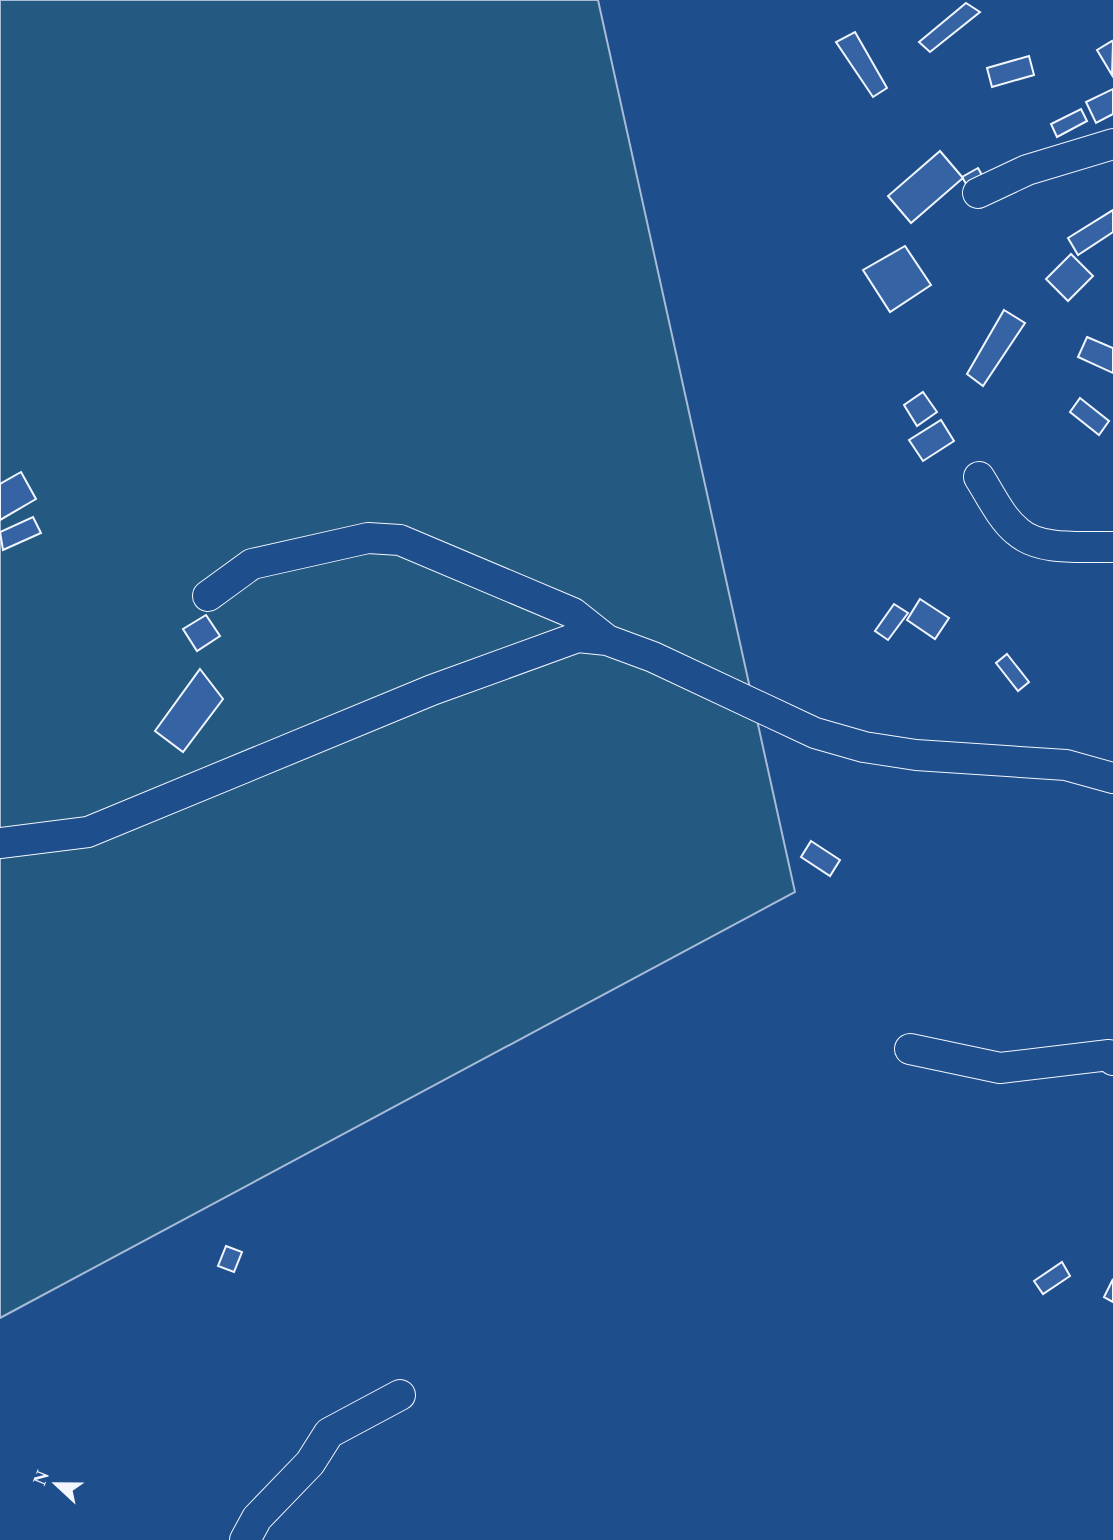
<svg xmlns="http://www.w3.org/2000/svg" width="1113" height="1540" font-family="Georgia,serif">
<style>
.green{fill:#245a82;stroke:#a8bbd7;stroke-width:2}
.building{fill:#3563a3;stroke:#f2f6ff;stroke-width:2}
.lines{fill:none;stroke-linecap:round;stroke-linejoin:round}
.minor-casing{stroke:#f2f6ff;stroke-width:32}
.minor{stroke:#1f4e8c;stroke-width:30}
</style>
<rect width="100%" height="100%" fill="#1f4e8c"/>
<path class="green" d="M0,0H598L795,892L0,1318Z"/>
<path class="building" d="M966,3L980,12L930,52L919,42Z
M855,32L887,88L873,97L836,42Z
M1112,41L1113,43L1112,75L1097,50Z
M1029,56L1034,75L992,87L987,68Z
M1113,89V114L1096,123L1086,102Z
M1081,109L1087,121L1057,137L1051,124Z
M940,151L963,178L911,223L888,196Z
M978,168L993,195L978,204L962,177Z
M1113,210V232L1078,255L1068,238Z
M905,246L931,285L890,312L863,270Z
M1071,254L1093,276L1068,301L1046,279Z
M1004,310L1025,323L983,386L967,374Z
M1087,337L1113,348V373L1078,357Z
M923,392L937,412L917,426L904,405Z
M1080,398L1109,421L1099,435L1070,412Z
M941,420L954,441L923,461L909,440Z
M21,472L36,499L0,520V484Z
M33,517L41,533L3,550L0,532Z
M920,599L949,618L935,639L907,620Z
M894,604L908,613L888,640L875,631Z
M206,615L220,636L197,651L183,629Z
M1007,654L1029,682L1018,691L996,663Z
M200,669L223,699L183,752L155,731Z
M811,841L840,860L830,876L801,857Z
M226,1246L242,1252L234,1272L218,1266Z
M1062,1262L1070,1276L1043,1294L1034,1281Z
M1113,1279V1302L1104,1297Z"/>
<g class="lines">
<defs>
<path id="minor" d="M978,193L1027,170L1113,144
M979,477C990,494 1001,518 1017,531C1040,552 1084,546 1113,547
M208,596L252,564L368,538L400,540L573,613L607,640
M0,843L88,832L432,690L578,637L607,640L653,657L815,733L864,747L916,755L1066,765L1113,778
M910,1049L1000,1068L1109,1055L1113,1060
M245,1540L257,1518L310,1463L329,1433L400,1395"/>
</defs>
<use href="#minor" class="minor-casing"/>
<use href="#minor" class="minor"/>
</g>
<g transform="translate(56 1484) rotate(292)" stroke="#1f4e8c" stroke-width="5" paint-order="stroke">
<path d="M0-5L12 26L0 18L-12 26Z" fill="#f2f6ff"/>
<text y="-10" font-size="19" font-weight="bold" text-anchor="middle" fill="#f2f6ff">N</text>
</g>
</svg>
